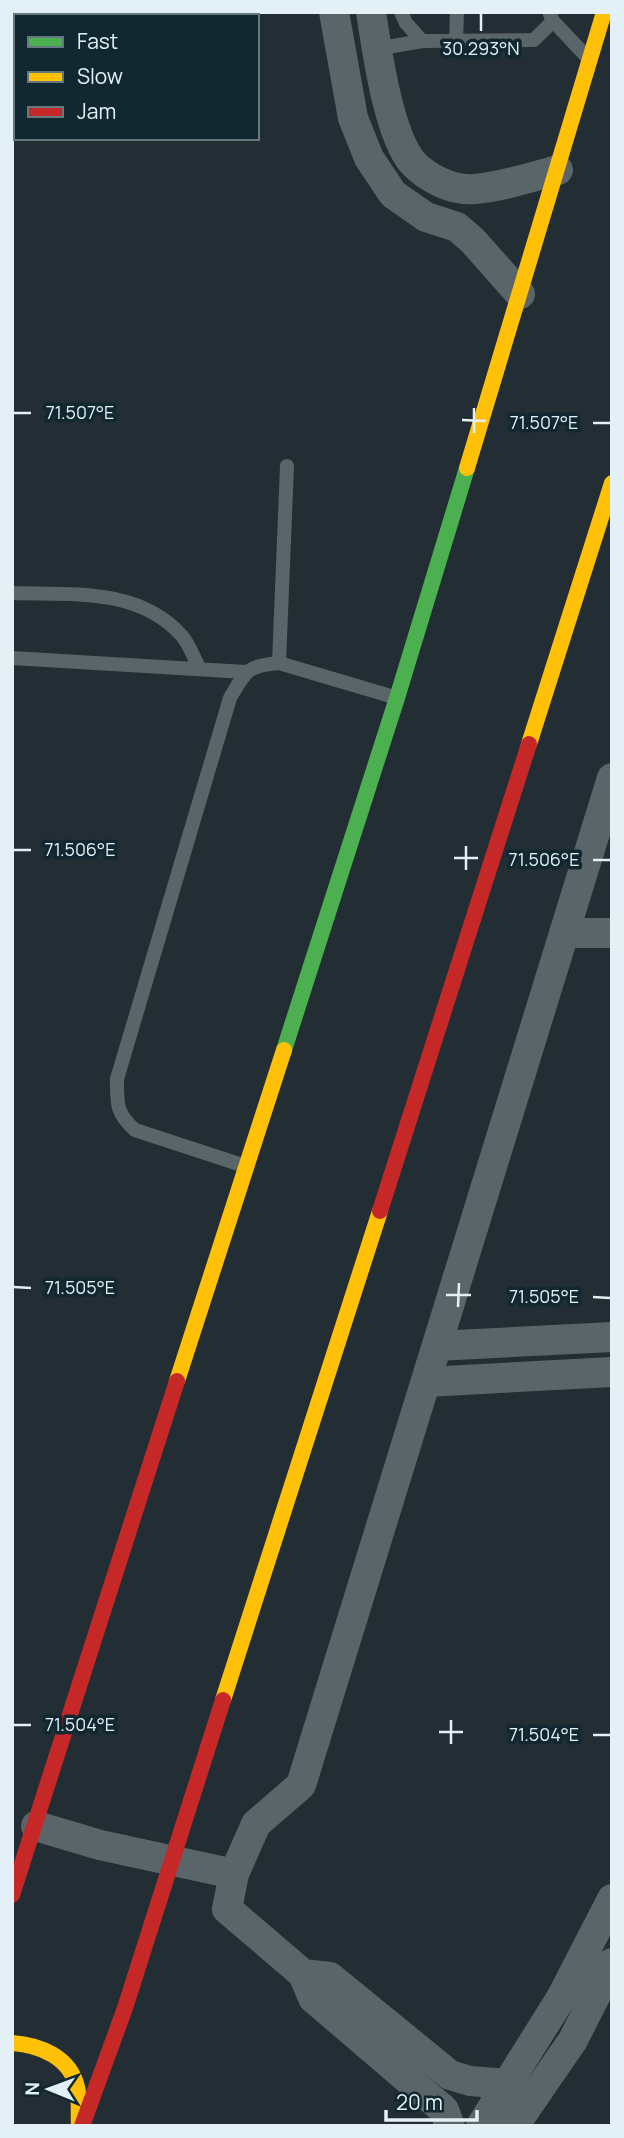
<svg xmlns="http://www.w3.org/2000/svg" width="624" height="2138" font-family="Manrope,sans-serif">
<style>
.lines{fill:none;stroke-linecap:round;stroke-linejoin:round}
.lane{stroke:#5a6569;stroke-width:14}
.street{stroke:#5a6569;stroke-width:30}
.fast{stroke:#4caf50;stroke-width:16}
.slow{stroke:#ffc107;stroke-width:16}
.jam{stroke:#c62828;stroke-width:16}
.ticks{fill:none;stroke:#e3f0f5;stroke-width:2.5}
.ticks-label{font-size:18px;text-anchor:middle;fill:#e3f0f5;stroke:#112830;stroke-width:7;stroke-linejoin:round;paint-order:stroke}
</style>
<rect width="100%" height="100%" fill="#222e33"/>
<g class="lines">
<path class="lane" d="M401,12L406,23L422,41
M550,14L553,21L587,57
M456,42L457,12
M376,49L422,41L534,40L553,21
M12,593C71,595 139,587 182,636C190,645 194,659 200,669
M12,658L245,672
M279,663L287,466
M245,1166L135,1130C116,1113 117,1104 117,1079L230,698C246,671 246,666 279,663L394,697"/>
<path class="street" d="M334,12L353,118L369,158L393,194L426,217L457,227L473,241L520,294
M371,12C377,51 388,132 412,162C427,178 452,191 474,189C502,187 531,177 558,170
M564,933H612
M437,1346L612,1337
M426,1382L612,1372
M36,1826L100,1845L234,1874L227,1909L303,1974L313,1998L444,2110L450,2126
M234,1874L256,1824L301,1785L612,778
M303,1974L330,1977L450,2075L470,2081L508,2084
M481,2126L561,1998L612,1899
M514,2126L573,2040L612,1963"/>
<path class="fast" d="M284,1050L397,698L467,468"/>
<path class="slow" d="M467,468L604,12
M529,744L612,483
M177,1381L284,1050
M223,1700L380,1211
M12,2043C40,2045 70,2057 77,2087C80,2099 78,2113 79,2126"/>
<path class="jam" d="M380,1211L529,744
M12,1895L177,1381
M82,2126L125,2008L223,1700"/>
</g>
<path class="ticks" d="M481,31V14M14,413H31M462,420L486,421M593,423H610M474,433V408M14,850H31M454,858H478M593,860H610M466,870V846M14,1287L31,1288M446,1295H471M593,1297L610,1298M458,1307L459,1283M14,1725H31M439,1732H463M593,1735H610M451,1744V1720"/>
<g class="ticks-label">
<text x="481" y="55">30.293°N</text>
<text x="80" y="419">71.507°E</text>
<text x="544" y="429">71.507°E</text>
<text x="80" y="856">71.506°E</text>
<text x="544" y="866">71.506°E</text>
<text x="80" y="1294">71.505°E</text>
<text x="544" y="1303">71.505°E</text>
<text x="80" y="1731">71.504°E</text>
<text x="544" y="1741">71.504°E</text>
</g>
<rect width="624" height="2138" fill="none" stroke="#e3f0f5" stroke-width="28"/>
<rect x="14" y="14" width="245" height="126" fill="#112830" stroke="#65787f" stroke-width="2"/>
<rect x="28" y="37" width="35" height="10" fill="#4caf50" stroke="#65787f" stroke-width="2"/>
<text x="77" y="49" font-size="21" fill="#e3f0f5">Fast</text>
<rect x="28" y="72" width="35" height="10" fill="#ffc107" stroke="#65787f" stroke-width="2"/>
<text x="77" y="84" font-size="21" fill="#e3f0f5">Slow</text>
<rect x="28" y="107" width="35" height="10" fill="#c62828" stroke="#65787f" stroke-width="2"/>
<text x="77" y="119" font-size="21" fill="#e3f0f5">Jam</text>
<g transform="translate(49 2089) rotate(271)" stroke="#112830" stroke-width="5" paint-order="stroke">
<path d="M0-5L12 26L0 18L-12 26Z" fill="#e3f0f5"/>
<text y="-10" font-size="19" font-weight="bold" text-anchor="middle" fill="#e3f0f5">N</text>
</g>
<path d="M386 2110v10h91v-10" fill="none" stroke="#e3f0f5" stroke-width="3.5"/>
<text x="396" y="2110" font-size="21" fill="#e3f0f5" stroke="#112830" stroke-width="5" paint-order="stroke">20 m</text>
</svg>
